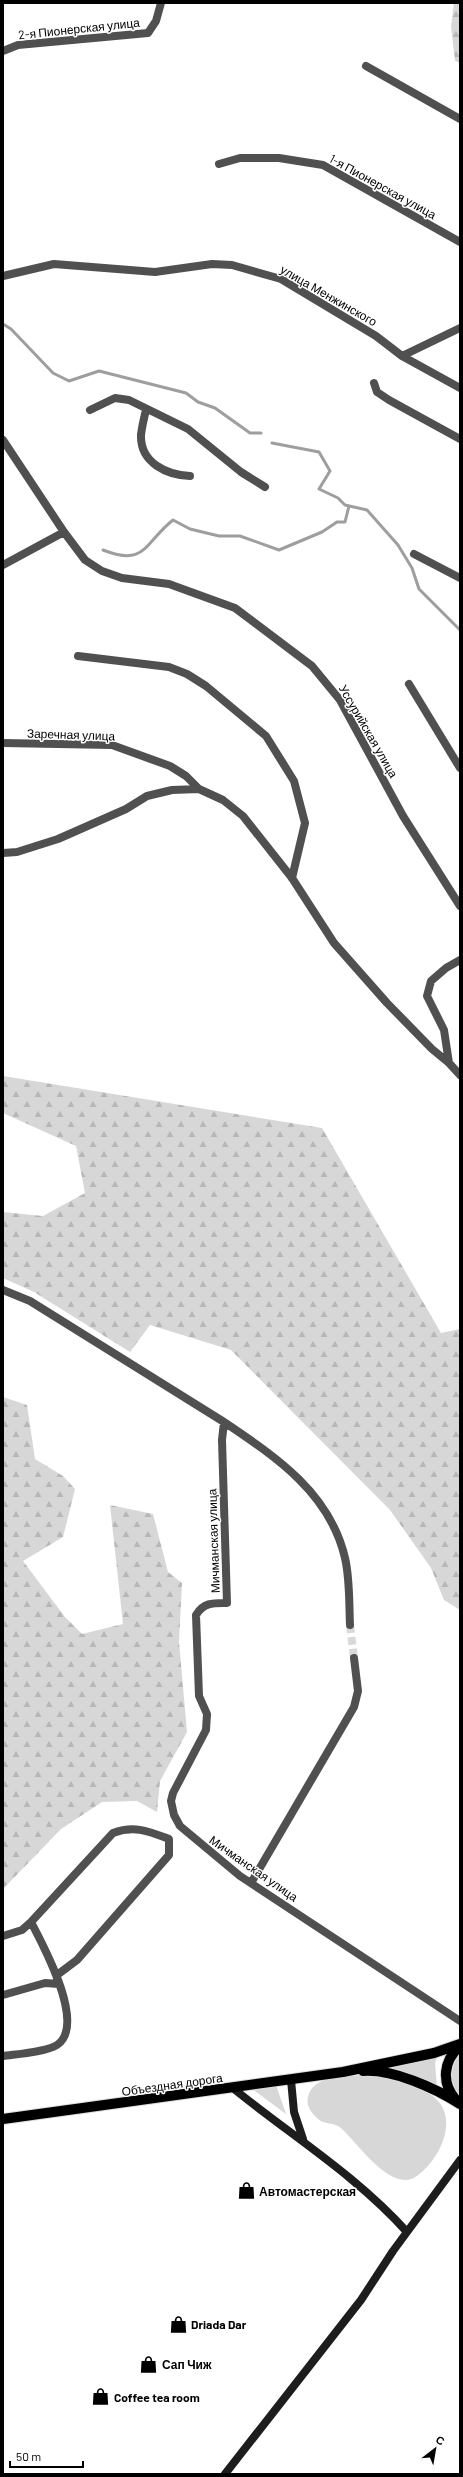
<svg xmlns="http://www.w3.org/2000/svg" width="463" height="2477" font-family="Barlow,sans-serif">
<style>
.green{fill:#d7d7d7}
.forest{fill:url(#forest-firs)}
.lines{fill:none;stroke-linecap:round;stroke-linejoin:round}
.stream{stroke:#9e9e9e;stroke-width:3}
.street-tunnel{stroke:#d9d9d9;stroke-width:8;stroke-dasharray:8 4;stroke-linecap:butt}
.primary-casing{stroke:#dbdbdb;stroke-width:12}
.street{stroke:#505050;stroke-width:8}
.secondary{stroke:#1d1d1d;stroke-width:8}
.primary{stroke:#000;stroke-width:10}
.labels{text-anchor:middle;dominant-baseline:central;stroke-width:3;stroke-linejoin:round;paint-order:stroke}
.street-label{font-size:12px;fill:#000;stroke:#fff}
.poi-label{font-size:12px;font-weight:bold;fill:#000;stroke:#fff;text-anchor:start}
</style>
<defs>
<pattern id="forest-firs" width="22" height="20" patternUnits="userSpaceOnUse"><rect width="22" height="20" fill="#d7d7d7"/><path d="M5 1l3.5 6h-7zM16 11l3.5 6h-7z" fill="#b7b7b7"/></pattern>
</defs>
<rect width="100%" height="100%" fill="#fff"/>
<path class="green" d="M460,2053V2095C447,2082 451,2067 460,2053Z
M438,2055L435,2063L437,2087L391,2068Z
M368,2075C389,2079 410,2083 428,2093C463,2113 441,2159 417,2176C392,2195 356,2141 341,2128C335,2122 323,2125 317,2118C311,2112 306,2106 308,2097C313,2074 348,2076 368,2075Z
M276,2085L286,2114L251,2088Z"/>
<path class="forest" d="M454,3H460V63L455,61L451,26Z
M3,1076L322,1128L441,1333L460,1329V1610L444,1600L431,1568L390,1510L231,1350L150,1325L130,1352L34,1292L3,1278V1212L43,1216L85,1193L76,1146L3,1113Z
M3,1397L27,1405L35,1459L63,1476L75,1489L63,1537L23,1561L65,1617L82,1634L123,1624L110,1505L153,1514L168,1572L182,1583L179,1642L187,1732L160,1781L157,1812L137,1801L102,1802L61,1829L3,1889Z"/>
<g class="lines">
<path class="stream" d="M3,324L11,329L53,373L69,381L99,371L186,393L198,402L215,408L250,433H261
M272,443L319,452L330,471L319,489L338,498L345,505L367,510L398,545L412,568L419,589L460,630
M103,550C146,567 144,543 173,520L190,529L219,536H240L279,550L322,532L337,522H345L349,506"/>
<path class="street-tunnel" d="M350,1625L354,1658"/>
<defs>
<path id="primary" d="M363,2071C393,2069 435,2088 460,2104
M456,2100C441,2083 443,2061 460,2046
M3,2119L343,2072L434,2053L460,2044"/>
</defs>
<use href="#primary" class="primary-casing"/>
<path class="street" d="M3,51L18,45L148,33L156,21L161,3
M366,66L460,119
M219,164L240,158H279L323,165L460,242
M3,276L54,264L155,272L212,264L232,265L281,279L376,336L402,356L460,388
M402,356L460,328
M374,383L377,392L389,400L460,439
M90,410L115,398L129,400L188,429L241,472L265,487
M146,410C144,418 142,426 141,435C140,463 167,475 190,476
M3,440L64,532L85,560L102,571L122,578L169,584L235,608L312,666L340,700L403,816L460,906
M414,554L460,578
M3,565L64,532
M78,656L169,667L187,674L206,686L266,736L294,781L305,823L292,878
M409,684L460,768
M3,743L112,745L170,766L186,776L199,789
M3,853L17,852L58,839L126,809L147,796L172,790L199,789L223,800L243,816L292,878L334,943L387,1003L432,1049L449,1063
M460,960L446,968L431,981L427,996L444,1030L449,1063L460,1075
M3,1290L30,1301L224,1422L222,1440L227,1603C214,1603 204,1602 196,1615L199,1696L207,1714L206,1730L173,1793L171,1801L174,1815L180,1826L240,1876L460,2021
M224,1422C276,1457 330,1493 345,1558C350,1579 349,1604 350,1625
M251,1883L354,1707L358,1691L354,1658
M3,1936L22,1930L31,1922L113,1833C134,1825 148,1831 169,1839V1855L77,1960L57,1975
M3,1995L45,1983L59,1984
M3,2056C17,2054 46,2052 57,2045C87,2025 43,1945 31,1922"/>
<path class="secondary" d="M291,2080L294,2112L303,2139
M234,2089C292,2136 357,2176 407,2232
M225,2474L361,2300L393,2251L460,2160"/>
<use href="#primary" class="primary"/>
</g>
<defs>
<symbol id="shop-bare" viewBox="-9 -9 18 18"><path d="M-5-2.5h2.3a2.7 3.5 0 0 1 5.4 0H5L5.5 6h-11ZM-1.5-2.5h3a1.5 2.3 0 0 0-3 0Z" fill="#000" stroke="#fff" stroke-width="2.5" paint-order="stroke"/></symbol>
</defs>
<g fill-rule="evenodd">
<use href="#shop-bare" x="234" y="2178" width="25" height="25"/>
<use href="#shop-bare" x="166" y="2312" width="25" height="25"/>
<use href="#shop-bare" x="136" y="2352" width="25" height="25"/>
<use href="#shop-bare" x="88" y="2384" width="25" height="25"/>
</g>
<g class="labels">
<g class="street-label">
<text transform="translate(79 28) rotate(-6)">2-я Пионерская улица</text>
<text transform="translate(383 186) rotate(29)">1-я Пионерская улица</text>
<text transform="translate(329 295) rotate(30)">улица Менжинского</text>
<text transform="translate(369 731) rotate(60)">Уссурийская улица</text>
<text transform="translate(71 734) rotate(2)">Заречная улица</text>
<text transform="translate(213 1541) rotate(-92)">Мичманская улица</text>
<text transform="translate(254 1868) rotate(35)">Мичманская улица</text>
<text transform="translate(172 2084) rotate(-8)">Объездная дорога</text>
</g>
<g class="poi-label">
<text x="259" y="2191">Автомастерская</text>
<text x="191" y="2324">Driada Dar</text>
<text x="162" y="2364">Сап Чиж</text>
<text x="114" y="2397">Coffee tea room</text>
</g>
</g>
<rect width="463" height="2477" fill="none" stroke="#000000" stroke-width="8"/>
<g transform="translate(435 2449) rotate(31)" stroke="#ffffff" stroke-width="3" paint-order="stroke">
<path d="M0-3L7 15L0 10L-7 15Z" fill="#000000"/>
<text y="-6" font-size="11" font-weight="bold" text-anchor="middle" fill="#000000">С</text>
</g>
<path d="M10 2461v6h73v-6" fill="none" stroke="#000000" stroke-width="2"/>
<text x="16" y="2461" font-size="12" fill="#000000" stroke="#ffffff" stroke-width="3" paint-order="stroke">50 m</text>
</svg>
